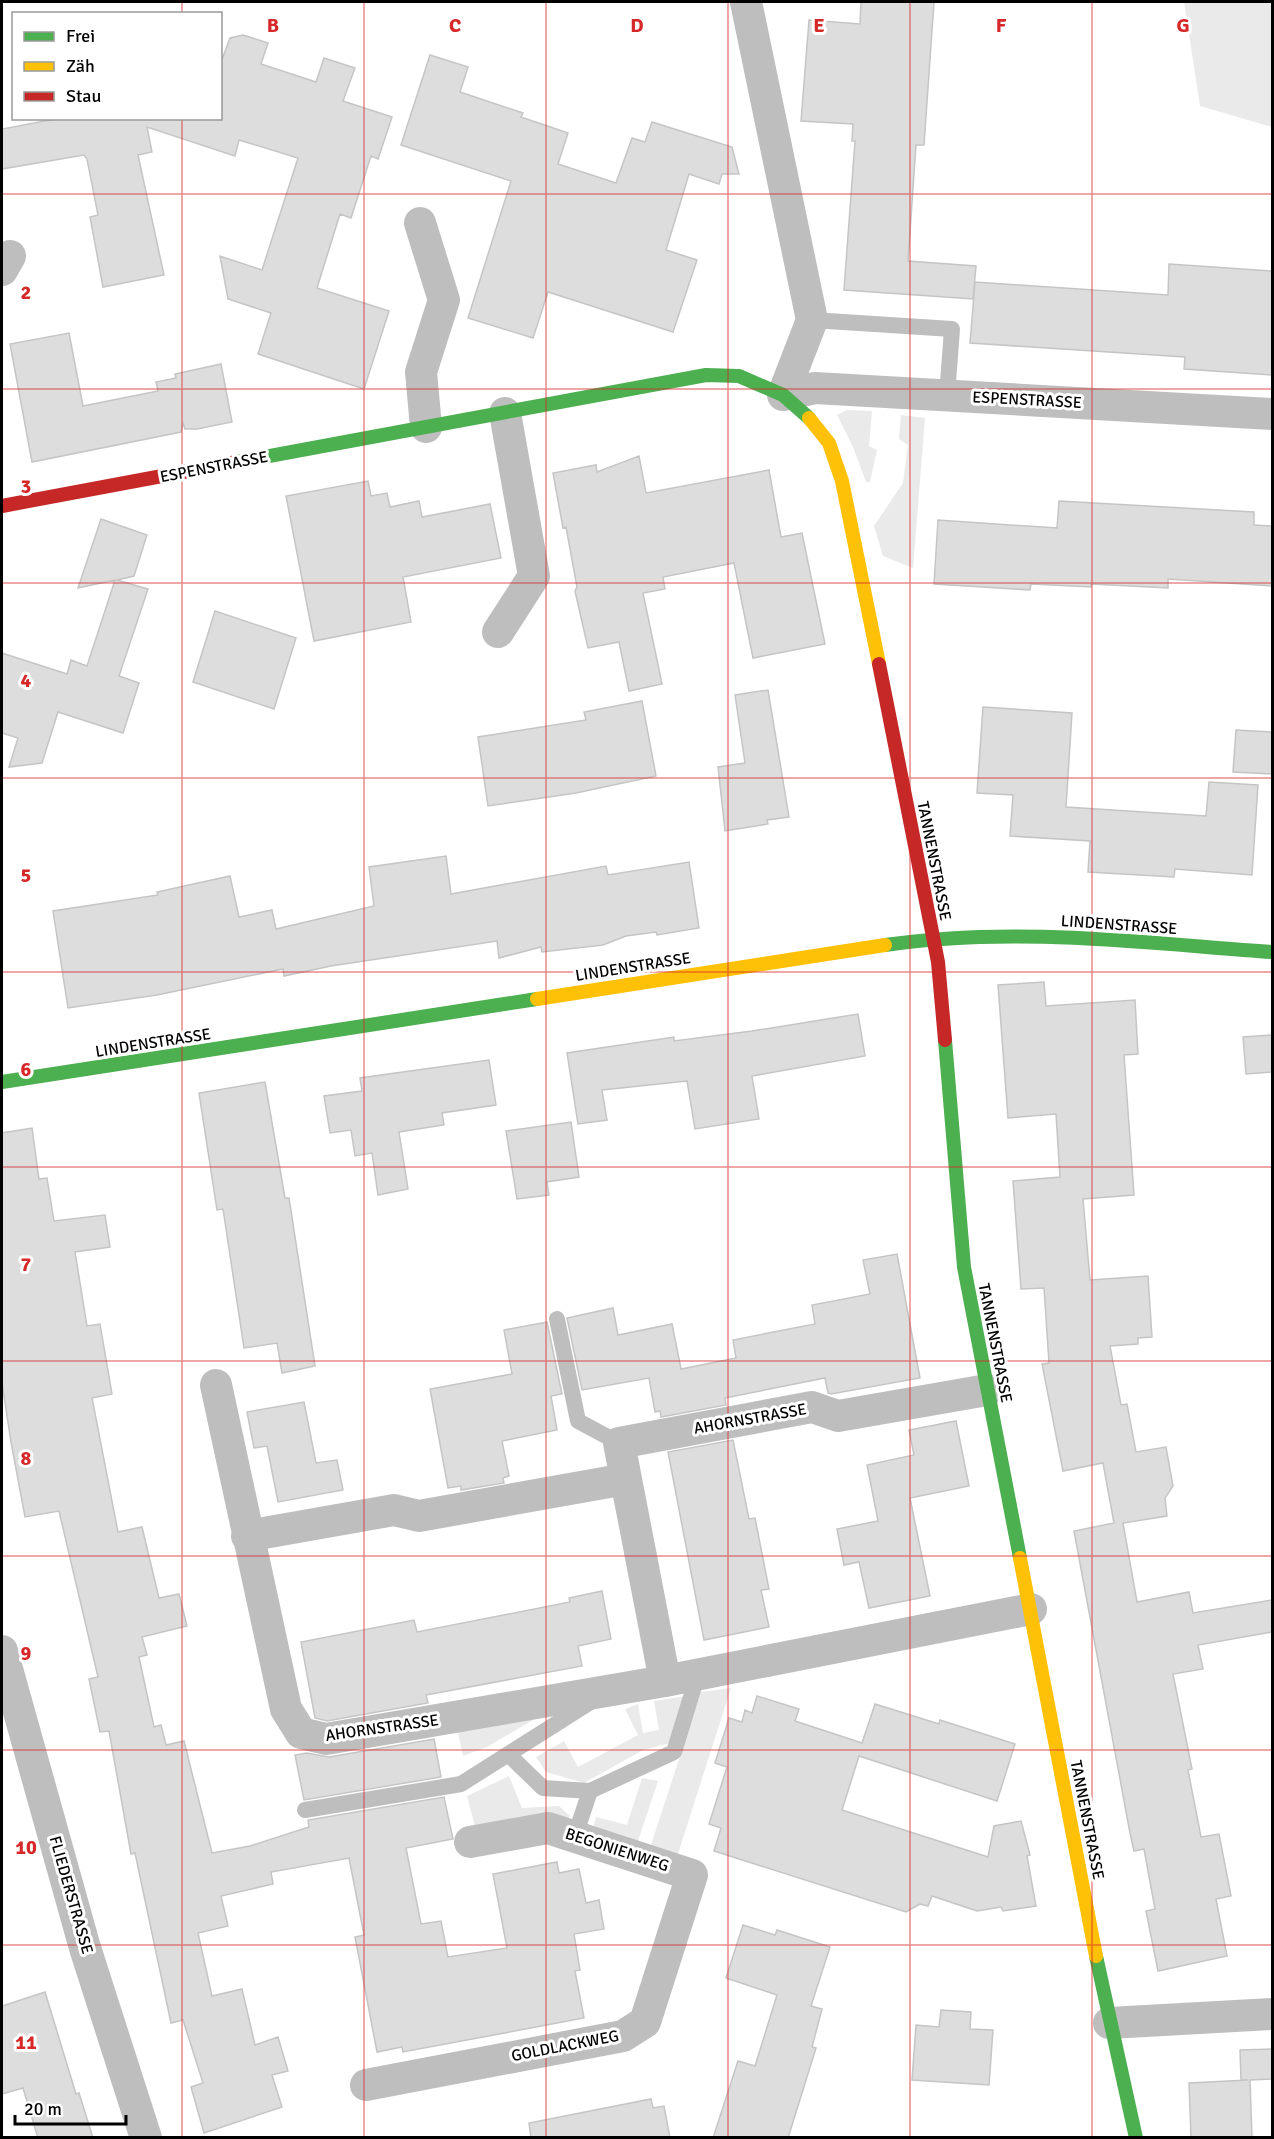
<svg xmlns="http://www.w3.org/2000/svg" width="1274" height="2139" font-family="Signika,sans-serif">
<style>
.green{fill:#eaeaea}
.building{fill:#ddd;stroke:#c5c5c5;stroke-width:1.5}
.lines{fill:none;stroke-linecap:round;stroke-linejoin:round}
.lane{stroke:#bebebe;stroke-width:16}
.street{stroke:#bebebe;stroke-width:32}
.fast{stroke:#4caf50;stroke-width:14}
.slow{stroke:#ffc107;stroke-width:14}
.jam{stroke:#c62828;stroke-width:14}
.grid{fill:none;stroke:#d62828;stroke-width:1.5;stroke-opacity:0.55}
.labels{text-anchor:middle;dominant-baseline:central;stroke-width:6;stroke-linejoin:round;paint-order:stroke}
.street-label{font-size:16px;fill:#000;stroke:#fff}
.grid-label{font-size:20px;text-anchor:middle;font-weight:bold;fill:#d62828;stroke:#fff;stroke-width:6;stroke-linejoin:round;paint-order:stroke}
</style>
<rect width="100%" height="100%" fill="#fff"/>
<path class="green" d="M1184,2H1272V127L1200,106Z
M847,410L872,411L869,446L877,450L870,482H866L853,447L837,415Z
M901,415L925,418L913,568L883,556L874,526L903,483L908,445L899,439Z
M731,1688L677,1857L650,1848L701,1692Z
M686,1696L670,1743L643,1750L584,1783L546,1772L536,1757L564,1741L578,1767L638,1735L625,1709L638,1704L643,1733L659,1730L654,1701Z
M531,1710L533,1720L487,1747L463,1756L456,1723Z
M509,1776L522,1808L559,1806L570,1816L567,1820L477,1834L467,1796Z
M642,1778L658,1781L637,1844L593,1829L596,1817L627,1825Z"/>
<path class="building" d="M861,2H934L924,145H916L908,261L976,266L973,299L844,290L855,141H852L853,124L801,121L809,20L860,24Z
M243,35L268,43L261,64L316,82L324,58L355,68L343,101L392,117L378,159L371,156L351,218L340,214L317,288L389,311L364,389L258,354L271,313L228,299L220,256L262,270L298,158L239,140L235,156L147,127L152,152L138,155L164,275L103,287L90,217L98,215L87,159L84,155L2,169V129L60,118H220V65L230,38Z
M430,55L468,67L460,92L523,113L521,117L568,133L558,164L616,183L632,138L645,142L652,122L732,147L739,174H722L719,184L689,174L666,250L697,260L673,332L548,292L533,338L468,318L511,181L401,145Z
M1169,264L1272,271V375L1184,369L1185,357L970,343L975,282L1168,295Z
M69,333L83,406L158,391L156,382L176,378L175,374L221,364L232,422L197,429H185L183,423L181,432L32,462L10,344Z
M639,456L646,493L769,470L781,537L802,533L825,644L753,658L734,563L663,577L665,589L643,593L662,684L629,691L619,642L588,648L575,591L577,587L566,527L563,528L553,473L596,465L597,472Z
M368,481L371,496L387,493L390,507L419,501L422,517L490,504L501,558L403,577L411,622L314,641L286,496Z
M1059,501L1254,512V525L1272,526V586L1168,579V588L1091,584V587L1031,584L1030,590L934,584L938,520L1057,528Z
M101,519L147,535L134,576L117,580L148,589L119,676L139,683L123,733L58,712L42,763L9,767L18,738L2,733V653L67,674L71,660L87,666L115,580L78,588Z
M215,611L296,638L274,709L193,682Z
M768,690L789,817L767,820L768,824L725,831L718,767L745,763L735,695Z
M642,701L656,776L576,793L488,806L478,737L586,720L584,712Z
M983,707L1072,713L1066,807L1206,816L1209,782L1258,785L1252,875L1175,869L1174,877L1088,872L1090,841L1010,836L1013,795L977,793Z
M1236,730L1272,732V774L1233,772Z
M446,856L451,894L606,866L608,875L689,862L699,928L657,935L656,932L626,936L603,945L542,952L541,947L499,958L497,941L331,966L284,976L283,969L157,995L68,1008L53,911L158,895L157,892L230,876L239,917L272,910L276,929L374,906L369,867Z
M1044,982L1046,1006L1135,1000L1138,1054L1124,1055L1134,1195L1083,1199L1090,1280L1148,1276L1152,1337L1138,1338V1344L1110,1346L1121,1405L1127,1404L1136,1452L1166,1447L1173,1486L1165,1498L1167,1516L1123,1523L1137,1602L1189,1592L1193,1613L1272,1600V1632L1198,1645L1203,1669L1173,1674L1192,1769L1188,1770L1201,1837L1219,1834L1231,1896L1216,1899L1227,1956L1158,1971L1146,1911L1155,1909L1144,1849L1134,1851L1130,1833L1074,1531L1114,1523L1103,1463L1063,1471L1042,1364L1049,1363L1044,1288L1021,1289L1013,1181L1060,1177L1056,1114L1008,1118L998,985Z
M858,1014L865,1056L752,1076L759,1119L695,1129L687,1081L602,1090L607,1120L578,1124L567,1053L674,1037V1041L752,1031Z
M1272,1035V1072L1246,1074L1243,1037Z
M489,1060L496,1105L442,1113L444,1125L399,1132L408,1189L378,1195L372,1153L355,1156L351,1130L330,1133L324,1096L362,1091L360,1078Z
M265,1082L285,1198H289L315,1366L282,1373L277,1343L244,1348L223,1209L217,1210L199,1093Z
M571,1122L579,1177L547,1182L549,1195L517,1199L506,1131Z
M32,1128L39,1179L47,1178L54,1221L105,1215L110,1247L75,1252L87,1326L100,1324L112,1394L92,1398L118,1532L142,1527L159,1598L179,1594L187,1626L142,1637L147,1655L139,1657L154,1727L161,1725L166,1745L184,1741L212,1853L250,1846L309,1827L308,1820L444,1797L453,1839L406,1848L421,1924L441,1921L448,1957L507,1948L493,1874L557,1862L559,1873L579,1869L586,1903L599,1900L604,1929L574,1934L580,1970L575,1971L584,2018L403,2052L402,2047L377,2052L355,1937L364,1935L349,1858L271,1872L273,1884L221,1896L228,1926L198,1933L212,1996L242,1989L255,2045L278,2037L288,2071L272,2075L282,2107L204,2133L191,2087L203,2083L183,2020L171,2023L135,1853L131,1854L109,1731L100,1732L89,1679L98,1677L59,1511L25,1517L11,1442L2,1383V1133Z
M897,1254L920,1378L831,1394L828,1393L825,1378L725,1398L726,1405L661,1417L660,1411L655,1412L649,1378L582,1390L567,1318L613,1308L618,1335L672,1324L681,1369L736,1358L733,1340L815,1324L812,1305L870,1294L863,1260Z
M547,1322L562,1394L551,1396L557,1430L502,1441L509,1476L503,1478L504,1483L461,1490V1486L448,1488L430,1389L512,1374L504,1330Z
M304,1402L316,1463L337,1460L343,1490L278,1502L267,1446L254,1448L247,1412Z
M956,1421L969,1486L910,1498L930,1596L869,1608L859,1562L844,1565L837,1529L878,1521L867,1465L914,1455L909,1430Z
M733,1440L749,1519L755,1518L769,1589L761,1590L769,1627L704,1640L668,1452Z
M602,1591L611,1639L578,1646L582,1666L426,1695L428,1703L327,1721L315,1718L301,1642L414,1620L417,1632L570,1602L569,1598Z
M757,1696L799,1709L795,1721L862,1743L875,1704L939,1724L940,1720L1015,1744L997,1801L859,1756L842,1810L988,1857L994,1826L1021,1821L1030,1855L1027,1856L1036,1906L1003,1911L1001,1907L977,1911L932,1896L928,1906L920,1904L906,1912L714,1851L721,1828L709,1824L727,1767L715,1763L729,1718L742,1722L745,1710L752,1713Z
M434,1739L441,1777L304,1800L295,1755L307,1753L329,1757Z
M743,1925L775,1935L777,1930L830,1947L811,2006L822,2009L812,2047L816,2048L788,2138H713L738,2061L755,2066L777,1995L726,1978Z
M45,1992L76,2094L79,2093L93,2138H38L23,2088L2,2094V2006Z
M941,2010L971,2012L970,2029L993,2030L989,2085L912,2080L916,2025L939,2027Z
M1272,2049V2079L1250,2080L1252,2138H1191L1189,2083L1248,2080H1241L1240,2050Z
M651,2099L653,2108L664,2106L670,2138H531L529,2123Z"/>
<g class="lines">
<path class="lane" d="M812,320L952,329L947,396
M557,1319L578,1421L619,1443
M508,1754L543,1788L590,1791L674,1752L698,1674
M305,1810L461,1784L592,1701
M575,1836L590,1791"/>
<path class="street" d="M746,2L812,320L783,395
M420,223L444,300L421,372L426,427
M2,270L10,256
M783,395L815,388L1272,414
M498,632L534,576L505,413
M216,1385L286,1709L301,1733L326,1739L665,1681L1031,1609
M247,1536L394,1510L419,1516L626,1479
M2,1651L85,1948L146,2138
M665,1681L619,1443L812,1407L838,1416L987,1390
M1109,2023L1272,2014
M366,2085L623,2036L645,2022L692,1875L548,1828L470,1842"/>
<path class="fast" d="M237,462L706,375L739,376L783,395L809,418
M885,945C1013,926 1144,943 1272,952
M945,1040L964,1267L1020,1558
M2,1082L537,999
M1096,1956L1136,2138"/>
<path class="slow" d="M809,418L829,443L842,481L879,664
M537,999L885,945
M1020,1558L1096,1956"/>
<path class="jam" d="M2,506L237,462
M879,664L938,962L945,1040"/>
</g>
<path class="grid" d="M182,2V14M364,2V2138M546,2V2138M728,2V2138M910,2V2138M1092,2V2138M182,118V2138M2,194H1272M2,389H1272M2,583H1272M2,778H1272M2,972H1272M2,1167H1272M2,1361H1272M2,1556H1272M2,1750H1272M2,1945H1272"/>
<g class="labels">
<g class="street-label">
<text transform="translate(1027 400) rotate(3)">ESPENSTRASSE</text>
<text transform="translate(214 467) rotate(-11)">ESPENSTRASSE</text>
<text transform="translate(934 861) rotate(79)">TANNENSTRASSE</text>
<text transform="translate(1119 925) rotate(4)">LINDENSTRASSE</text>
<text transform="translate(633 967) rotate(-9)">LINDENSTRASSE</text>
<text transform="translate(153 1043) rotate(-9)">LINDENSTRASSE</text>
<text transform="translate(995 1343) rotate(79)">TANNENSTRASSE</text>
<text transform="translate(750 1419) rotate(-10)">AHORNSTRASSE</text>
<text transform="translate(382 1728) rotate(-8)">AHORNSTRASSE</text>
<text transform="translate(1087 1820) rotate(79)">TANNENSTRASSE</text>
<text transform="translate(617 1850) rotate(18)">BEGONIENWEG</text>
<text transform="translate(71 1895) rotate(74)">FLIEDERSTRASSE</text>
<text transform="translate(565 2046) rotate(-11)">GOLDLACKWEG</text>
</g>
</g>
<g class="grid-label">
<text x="273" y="32">B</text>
<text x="455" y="32">C</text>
<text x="637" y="32">D</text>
<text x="819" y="32">E</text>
<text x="1001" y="32">F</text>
<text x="1183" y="32">G</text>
<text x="26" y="299">2</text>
<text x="26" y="493">3</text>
<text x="26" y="687">4</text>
<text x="26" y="882">5</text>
<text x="26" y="1076">6</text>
<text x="26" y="1271">7</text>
<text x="26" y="1465">8</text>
<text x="26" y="1660">9</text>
<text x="26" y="1854">10</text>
<text x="26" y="2049">11</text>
</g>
<rect width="1274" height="2139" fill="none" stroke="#000000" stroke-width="6"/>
<rect x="12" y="12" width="210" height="108" fill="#ffffff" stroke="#999999" stroke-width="1.5"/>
<rect x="24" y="32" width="30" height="9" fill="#4caf50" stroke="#999999" stroke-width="1.5"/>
<text x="66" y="42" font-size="18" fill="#000000">Frei</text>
<rect x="24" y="62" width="30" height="9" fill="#ffc107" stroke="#999999" stroke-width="1.5"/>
<text x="66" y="72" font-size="18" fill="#000000">Zäh</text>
<rect x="24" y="92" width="30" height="9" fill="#c62828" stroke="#999999" stroke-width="1.5"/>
<text x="66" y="102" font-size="18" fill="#000000">Stau</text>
<path d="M15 2115v9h111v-9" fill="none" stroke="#000000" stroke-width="3"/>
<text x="24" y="2115" font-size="18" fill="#000000" stroke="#ffffff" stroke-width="4.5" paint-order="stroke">20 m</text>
</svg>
